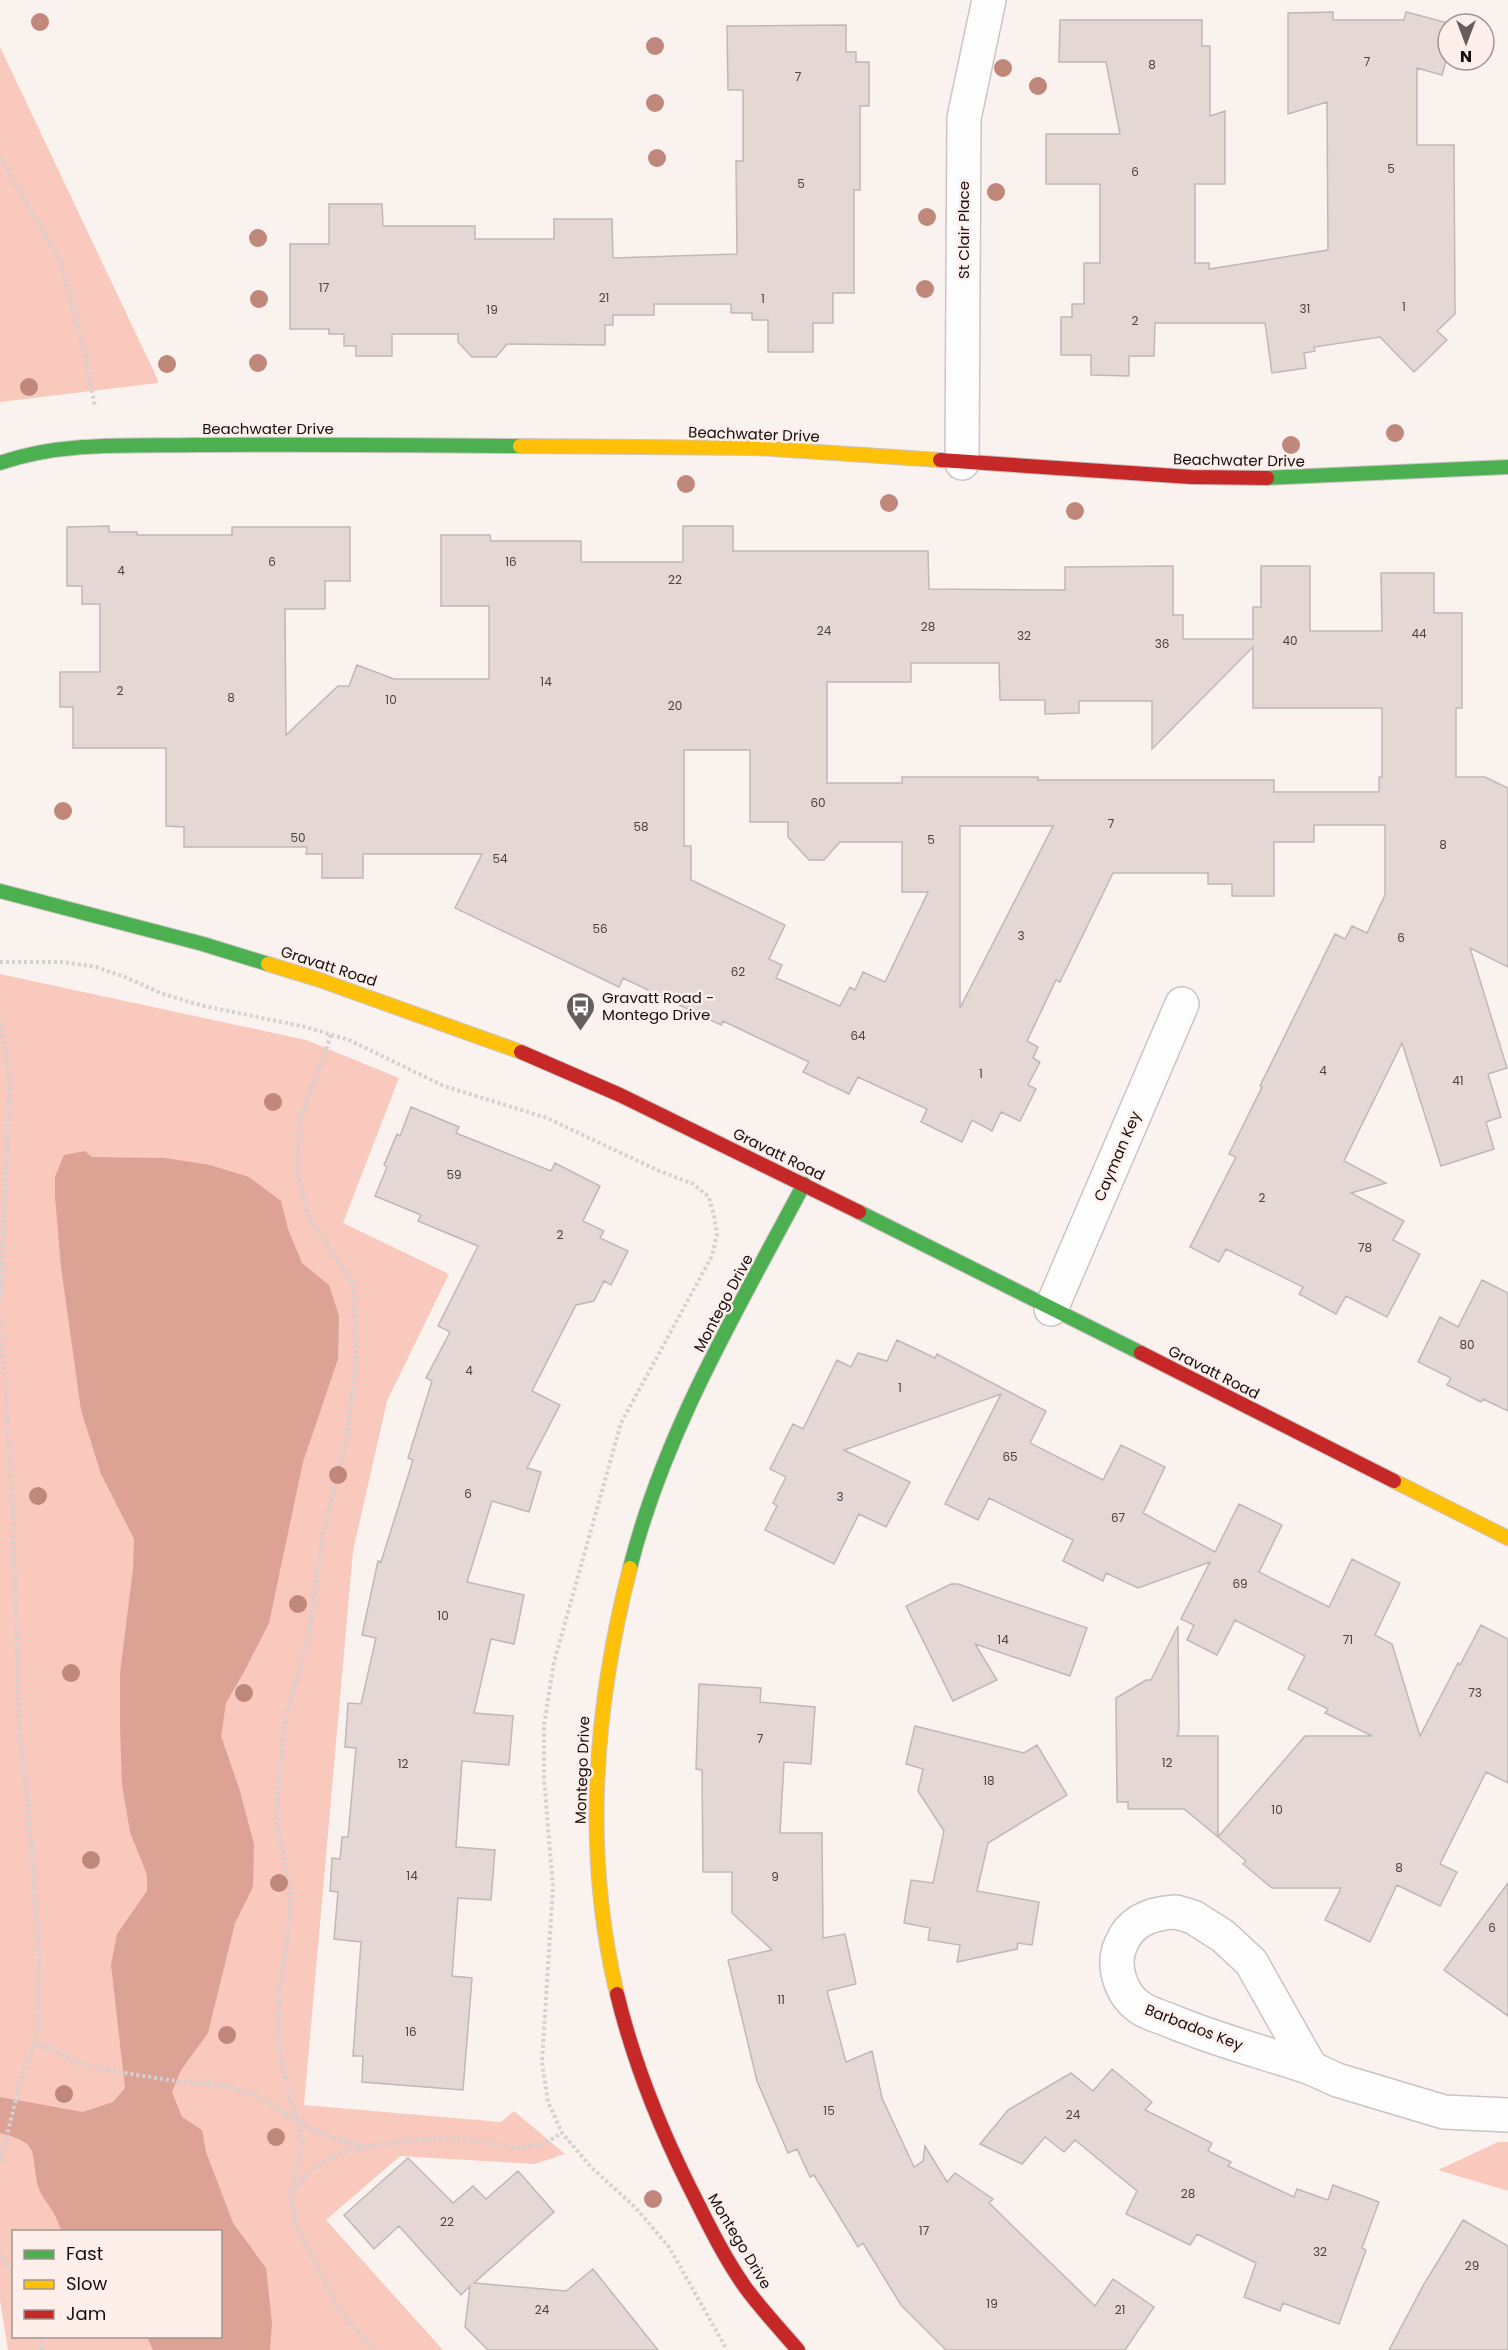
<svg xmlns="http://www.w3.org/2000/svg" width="1508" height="2350" font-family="Poppins,sans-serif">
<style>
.green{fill:#fac9be;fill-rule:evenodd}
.water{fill:#dca294}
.building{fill:#e4d7d4;stroke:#bfb8b6;stroke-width:1.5;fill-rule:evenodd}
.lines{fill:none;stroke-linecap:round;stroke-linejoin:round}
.street-casing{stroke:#cbc4c2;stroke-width:36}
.fast-casing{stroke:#cbc4c2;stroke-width:16}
.slow-casing{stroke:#cbc4c2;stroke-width:16}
.jam-casing{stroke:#cbc4c2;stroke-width:16}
.path{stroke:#d4d1d1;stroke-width:4;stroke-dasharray:3 3;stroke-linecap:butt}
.street{stroke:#fefdfd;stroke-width:33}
.fast{stroke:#4caf50;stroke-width:14}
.slow{stroke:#ffc107;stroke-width:14}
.jam{stroke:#c62828;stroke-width:14}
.tree{fill:#c0887a}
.labels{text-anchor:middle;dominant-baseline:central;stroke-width:5;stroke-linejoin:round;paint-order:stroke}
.number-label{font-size:12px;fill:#4b4241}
.street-label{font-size:15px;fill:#150e0d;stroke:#feefeb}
.poi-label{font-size:15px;fill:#150e0d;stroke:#feefeb;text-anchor:start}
</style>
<rect width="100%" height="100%" fill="#faf2ef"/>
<path class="green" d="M0,47L157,378L158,383L0,402Z
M0,974L306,1040L399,1078L343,1223L449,1274L387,1401L353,1551L304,2105L501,2122L514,2111L565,2154L535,2164L400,2156L326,2220L443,2350H8L0,2300ZM14,2232H220V2336H14Z
M1498,2142H1508V2191L1438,2170Z"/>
<path class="water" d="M85,1151L92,1157L165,1158L210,1165L249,1177L281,1201L288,1229L302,1263L329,1285L339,1316L338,1359L303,1462L269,1623L244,1672L226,1703L221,1736L239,1788L254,1844L253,1887L235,1923L208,2033L181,2070L172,2092L182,2117L202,2130L206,2152L233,2223L266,2268L272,2322L270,2350H153L147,2337L220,2336V2232L62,2231C59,2226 57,2219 54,2214C50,2205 42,2198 39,2189C29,2154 44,2144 0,2133V2097L83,2112L113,2102L125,2088L111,1965L117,1934L147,1891V1875L130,1832L122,1785L120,1727V1673L133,1569L134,1539L101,1474L81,1410L61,1267L55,1197V1177L64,1155Z"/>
<path class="building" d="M1333,12V20H1404L1406,12L1448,23V54L1442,75L1417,68V145H1454L1455,314L1437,331L1447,340L1414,372L1380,337L1314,347L1315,351L1304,353L1306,368L1272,373L1265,323H1155L1154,356H1129V376L1091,375V355H1061V317H1072V304H1084V263H1100V184H1046V134H1120L1106,62H1059L1060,20H1202V46H1210V116L1225,111V184H1195V263H1209V269L1328,250L1327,102L1288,114V13Z
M846,25V52H856V62H869V106H860V190H854V293H833V323H813V352H768V320H752V313H731V304H654V315H613V325H605V345L507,344L496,357H472L458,342V334H392V356H356V346H344V334H329V329H290V244H329V204H382L383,226H475V239H554V219H612L613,258L737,254L736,161H743V90H728L727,26Z
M109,526V532H137V535H232V527H350V581H325V609H285L286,735L338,686H349L357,665L394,679H489V606H441V535H490L491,541H581V562H683V526H733V551H928L929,589L1065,590V567L1173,566V615H1183V639H1253V607H1261V566H1310V631H1382L1381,573H1434V613H1462V708H1456V777H1485L1508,788V967L1470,948L1507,1068L1488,1074L1501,1117L1486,1122L1494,1149L1441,1166L1402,1043L1344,1161L1386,1183L1351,1193L1404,1221L1393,1240L1420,1254L1387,1317L1346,1296L1336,1314L1299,1294L1303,1287L1226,1249L1219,1262L1190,1247L1236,1157L1229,1154L1262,1087L1260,1086L1335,934L1345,939L1352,926L1367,933L1385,895V825H1314V842H1274V896H1232V884H1208V873H1113L1060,982L1056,980L1027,1041L1038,1047L1033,1058L1040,1062L1028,1085L1036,1089L1020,1121L1001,1112L992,1131L972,1120L962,1142L921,1122L927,1109L858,1077L849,1094L803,1072L809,1062L723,1021L721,1025L623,978L619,987L455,908L482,854H363V878H322V854H306L307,847H184V827L166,826V748H73V707H60V672H100V604H82V586H67V527ZM1253,647V708H1382V777H1379V792H1274V780H1038V777H902V783H827V682H911V663H999L1000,700H1045V714L1079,713V701H1152V749ZM684,750H750V822H788V837L809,860H824L840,842H902V892H928L885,982L863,972L855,990L850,987L840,1006L776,978L782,965L769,959L785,925L691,880V846H684ZM960,826H1053L960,1008Z
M411,1107L459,1127L456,1133L551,1171L555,1163L600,1186L583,1221L604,1231L600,1238L628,1251L611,1285L604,1281L594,1301L576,1305L532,1391L560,1405L527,1468L541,1472L529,1512L492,1501L467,1582L524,1595L514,1644L491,1639L474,1713L513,1716L509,1765L462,1761L456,1847L495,1850L491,1900L458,1898L452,1976L472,1978L463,2090L362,2082L363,2056H353L361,1942L334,1939L338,1892L330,1891L332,1858L340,1859L342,1837H348L356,1748L345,1747L348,1703L361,1704L376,1638L362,1635L378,1561L381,1562L413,1460L408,1458L432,1381L426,1378L450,1332L438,1326L478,1246L418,1221L421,1215L375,1196L387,1167L384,1165L397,1134L400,1136Z
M1482,1280L1508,1293V1411L1483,1399L1481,1402L1447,1385L1451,1378L1418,1362L1440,1317L1458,1327Z
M897,1340L935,1358L937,1354L1046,1411L1030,1443L1103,1480L1121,1445L1165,1467L1143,1513L1215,1552L1239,1504L1282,1525L1259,1572L1329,1607L1352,1559L1400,1583L1375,1635L1392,1644L1420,1736L1458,1663L1460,1665L1481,1625L1508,1639V1783L1486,1772L1440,1864L1457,1872L1440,1906L1397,1885L1370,1942L1325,1920L1341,1888H1272L1243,1864L1246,1861L1218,1837L1305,1736H1372L1325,1713L1328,1709L1288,1689L1305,1656L1235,1620L1217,1655L1187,1640L1194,1625L1181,1619L1210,1562L1138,1588L1106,1573L1103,1581L1063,1561L1073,1540L989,1498L978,1520L945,1504L1001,1394L844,1450L910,1482L886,1527L859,1514L834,1564L765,1530L777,1506L773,1503L786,1477L770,1469L793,1424L803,1429L837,1360L851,1367L858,1353L887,1361Z
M951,1584H958L1087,1628L1070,1676L975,1644L997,1680L953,1701L906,1606Z
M1178,1626L1179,1731L1177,1736H1218V1837L1184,1809H1128V1802H1117L1116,1698L1146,1680H1151Z
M699,1684L761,1688L760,1702L815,1707L811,1764L784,1762L780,1833H822L823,1938L845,1934L856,1984L827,1991L846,2062L872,2051L882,2098L914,2167L923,2161L925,2146L947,2182L955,2173L993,2199L989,2203L1095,2306L1113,2279L1154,2307L1125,2350H946L901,2305L863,2243L858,2247L814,2175L810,2177L797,2149L788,2153L757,2081L728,1960L772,1950L732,1913V1872H703L702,1770L696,1769Z
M915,1726L1024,1753L1037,1745L1067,1795L988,1843L977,1891L1039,1902L1032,1945L1018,1943L1017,1949L957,1962L960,1945L928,1940L930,1928L904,1923L911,1880L933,1883L944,1831L918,1791L923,1769L906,1764Z
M1508,1883V2016L1444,1970Z
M1112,2069L1152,2102L1145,2110L1212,2143L1208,2151L1231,2162L1228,2166L1294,2197L1297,2189L1328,2200L1333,2185L1379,2202L1362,2248L1366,2250L1339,2324L1283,2303L1280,2311L1244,2297L1256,2263L1197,2234L1190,2245L1126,2214L1137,2191L1075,2140L1064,2152L1045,2137L1022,2164L980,2144L1008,2110L1071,2073L1093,2091Z
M408,2158L453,2203L473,2186L486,2199L518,2171L554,2212L474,2283L566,2291L593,2269L658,2350H488L465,2327L470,2286L461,2295L399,2226L374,2249L344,2215Z
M1463,2220L1508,2246V2350H1389L1424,2284Z"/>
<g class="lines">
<defs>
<path id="street" d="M962,463L964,118L989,0
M1051,1309L1182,1004
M1176,1912L1193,1917L1223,1936L1251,1962L1311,2068C1266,2053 1220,2041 1176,2023C1165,2018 1152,2015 1142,2009C1121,1996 1111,1966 1121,1944C1131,1920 1152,1913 1176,1912Z
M1311,2068L1337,2080L1444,2112L1508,2115"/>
<path id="fast" d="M0,463C63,441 133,446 198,445C305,444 413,445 520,446
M1267,478L1508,467
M0,891L203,944L268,964
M859,1212L1141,1353
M630,1568C664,1432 739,1307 804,1184"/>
<path id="slow" d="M520,446L757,448L940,460
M268,964L317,979L521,1052
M1394,1481L1508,1538
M617,1994C583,1852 594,1708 630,1568"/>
<path id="jam" d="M940,460L1191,477L1267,478
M521,1052L620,1095L859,1212
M1141,1353L1394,1481
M617,1994C633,2060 657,2121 687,2182C705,2218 722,2254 745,2287C761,2309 780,2329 798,2350"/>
</defs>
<use href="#street" class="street-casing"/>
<use href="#fast" class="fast-casing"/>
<use href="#slow" class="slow-casing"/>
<use href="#jam" class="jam-casing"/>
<path class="path" d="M0,158L61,262L86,360L95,407
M0,962H63L96,967L125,977L163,994L204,1006L306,1027L349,1040L444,1086L547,1118L657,1170L693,1184L709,1197L714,1216L717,1234L712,1256L621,1423L554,1662L544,1725V1778L553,1887L542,2062L548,2102L562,2133L591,2167L635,2207L669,2247L727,2350
M0,1017L10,1083L0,1301
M331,1035L300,1120L297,1172L309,1218L354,1285L356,1362L346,1442L324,1528L309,1634L284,1726L276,1820L291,1894L287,1943L279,1989L278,2040L288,2092L298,2120L303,2145L290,2193L296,2225L338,2308L374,2350
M0,1313L12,1491L20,1743L28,1803L39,1955L37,2029L34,2045L22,2075L0,2163
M34,2045L52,2048L72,2061L100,2069L176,2081L228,2086L254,2094L311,2129L341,2141L366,2146L436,2138L479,2141L518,2148L543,2144L562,2133
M292,2191C315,2164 329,2156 363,2147
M0,2255L14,2275
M39,2336L42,2350"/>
<use href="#street" class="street"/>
<use href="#fast" class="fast"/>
<use href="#slow" class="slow"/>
<use href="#jam" class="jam"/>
</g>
<g class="tree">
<circle cx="40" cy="22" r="9"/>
<circle cx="655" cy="46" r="9"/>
<circle cx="1003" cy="68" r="9"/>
<circle cx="1038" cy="86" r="9"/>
<circle cx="655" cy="103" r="9"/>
<circle cx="657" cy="158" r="9"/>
<circle cx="996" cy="192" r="9"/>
<circle cx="927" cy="217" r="9"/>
<circle cx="258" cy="238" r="9"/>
<circle cx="925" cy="289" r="9"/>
<circle cx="259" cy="299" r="9"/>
<circle cx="258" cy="363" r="9"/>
<circle cx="167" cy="364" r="9"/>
<circle cx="29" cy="387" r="9"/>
<circle cx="1395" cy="433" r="9"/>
<circle cx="1291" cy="445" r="9"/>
<circle cx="686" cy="484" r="9"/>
<circle cx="889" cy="503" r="9"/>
<circle cx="1075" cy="511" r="9"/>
<circle cx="63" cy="811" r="9"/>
<circle cx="273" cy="1102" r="9"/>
<circle cx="338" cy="1475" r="9"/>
<circle cx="38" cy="1496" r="9"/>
<circle cx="298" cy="1604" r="9"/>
<circle cx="71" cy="1673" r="9"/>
<circle cx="244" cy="1693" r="9"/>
<circle cx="91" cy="1860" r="9"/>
<circle cx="279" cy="1883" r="9"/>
<circle cx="227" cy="2035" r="9"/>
<circle cx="64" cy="2094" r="9"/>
<circle cx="276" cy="2137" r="9"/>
<circle cx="653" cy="2199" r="9"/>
</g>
<defs>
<symbol id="bus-pin" viewBox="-11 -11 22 30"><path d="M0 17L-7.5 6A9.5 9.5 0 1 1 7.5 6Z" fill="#655e5c" stroke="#feefeb"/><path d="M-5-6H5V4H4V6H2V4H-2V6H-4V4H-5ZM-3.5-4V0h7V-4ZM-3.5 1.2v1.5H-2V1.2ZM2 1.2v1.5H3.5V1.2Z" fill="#fff"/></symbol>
</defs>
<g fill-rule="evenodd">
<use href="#bus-pin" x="564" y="990" width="33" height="45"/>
</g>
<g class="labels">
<g class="number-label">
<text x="1367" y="61">7</text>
<text x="1152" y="64">8</text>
<text x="798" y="76">7</text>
<text x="1391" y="168">5</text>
<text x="1135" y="171">6</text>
<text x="801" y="183">5</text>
<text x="324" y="287">17</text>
<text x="604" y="297">21</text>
<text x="763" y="298">1</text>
<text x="1404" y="306">1</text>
<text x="1305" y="308">31</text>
<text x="492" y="309">19</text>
<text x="1135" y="320">2</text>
<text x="272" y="561">6</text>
<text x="511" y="561">16</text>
<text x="121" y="570">4</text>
<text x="675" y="579">22</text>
<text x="928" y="626">28</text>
<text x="824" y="630">24</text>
<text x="1419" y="633">44</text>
<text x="1024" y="635">32</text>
<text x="1290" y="640">40</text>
<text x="1162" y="643">36</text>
<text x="546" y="681">14</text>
<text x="120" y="690">2</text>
<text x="231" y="697">8</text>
<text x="391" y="699">10</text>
<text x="675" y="705">20</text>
<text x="818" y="802">60</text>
<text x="1111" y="823">7</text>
<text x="641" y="826">58</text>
<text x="298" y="837">50</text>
<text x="931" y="839">5</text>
<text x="1443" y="844">8</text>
<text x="500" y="858">54</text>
<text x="600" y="928">56</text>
<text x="1021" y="935">3</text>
<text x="1401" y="937">6</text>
<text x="738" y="971">62</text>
<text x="858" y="1035">64</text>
<text x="1323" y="1070">4</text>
<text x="981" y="1073">1</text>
<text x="1458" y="1080">41</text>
<text x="454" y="1174">59</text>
<text x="1262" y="1197">2</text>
<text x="560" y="1234">2</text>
<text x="1365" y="1247">78</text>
<text x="1467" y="1344">80</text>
<text x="469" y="1370">4</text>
<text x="900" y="1387">1</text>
<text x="1010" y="1456">65</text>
<text x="468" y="1493">6</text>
<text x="840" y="1496">3</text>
<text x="1118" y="1517">67</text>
<text x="1240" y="1583">69</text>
<text x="443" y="1615">10</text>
<text x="1003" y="1639">14</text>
<text x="1348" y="1639">71</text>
<text x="1475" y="1692">73</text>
<text x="760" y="1738">7</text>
<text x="1167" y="1762">12</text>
<text x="403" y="1763">12</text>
<text x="989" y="1780">18</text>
<text x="1277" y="1809">10</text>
<text x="1399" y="1867">8</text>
<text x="412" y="1875">14</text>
<text x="775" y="1876">9</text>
<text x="1492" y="1927">6</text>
<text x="781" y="1999">11</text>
<text x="411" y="2031">16</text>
<text x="829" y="2110">15</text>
<text x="1073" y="2114">24</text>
<text x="1188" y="2193">28</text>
<text x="447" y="2221">22</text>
<text x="924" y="2230">17</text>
<text x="1320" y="2251">32</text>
<text x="1472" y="2265">29</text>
<text x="992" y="2303">19</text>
<text x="542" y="2309">24</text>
<text x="1120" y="2309">21</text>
</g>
<g class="street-label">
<text transform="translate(963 230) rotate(-90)">St Clair Place</text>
<text x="268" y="428">Beachwater Drive</text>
<text transform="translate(754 434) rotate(2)">Beachwater Drive</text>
<text transform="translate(1239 460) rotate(1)">Beachwater Drive</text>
<text transform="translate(329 966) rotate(18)">Gravatt Road</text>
<text transform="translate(779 1154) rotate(26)">Gravatt Road</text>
<text transform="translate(1117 1156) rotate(-67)">Cayman Key</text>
<text transform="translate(723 1303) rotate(-62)">Montego Drive</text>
<text transform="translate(1214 1372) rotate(27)">Gravatt Road</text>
<text transform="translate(582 1770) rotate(-88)">Montego Drive</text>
<text transform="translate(1194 2027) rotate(21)">Barbados Key</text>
<text transform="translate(740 2241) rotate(59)">Montego Drive</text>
</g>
<g class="poi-label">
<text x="602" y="997">Gravatt Road -<tspan x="602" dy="17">Montego Drive</tspan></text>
</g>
</g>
<rect x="12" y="2230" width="210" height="108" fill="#feefeb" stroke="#a19592" stroke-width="1.5"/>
<rect x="24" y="2250" width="30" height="9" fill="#4caf50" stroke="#a19592" stroke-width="1.5"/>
<text x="66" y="2260" font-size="18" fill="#150e0d">Fast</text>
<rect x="24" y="2280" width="30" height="9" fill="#ffc107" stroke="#a19592" stroke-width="1.5"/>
<text x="66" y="2290" font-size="18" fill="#150e0d">Slow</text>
<rect x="24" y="2310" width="30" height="9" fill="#c62828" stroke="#a19592" stroke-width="1.5"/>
<text x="66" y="2320" font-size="18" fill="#150e0d">Jam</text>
<g transform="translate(1466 42) rotate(180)"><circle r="28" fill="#feefeb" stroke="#a19592" stroke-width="1.5"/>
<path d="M0-4.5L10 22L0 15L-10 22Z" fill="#655e5c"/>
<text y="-9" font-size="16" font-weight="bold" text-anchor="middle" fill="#150e0d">N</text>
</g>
</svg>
